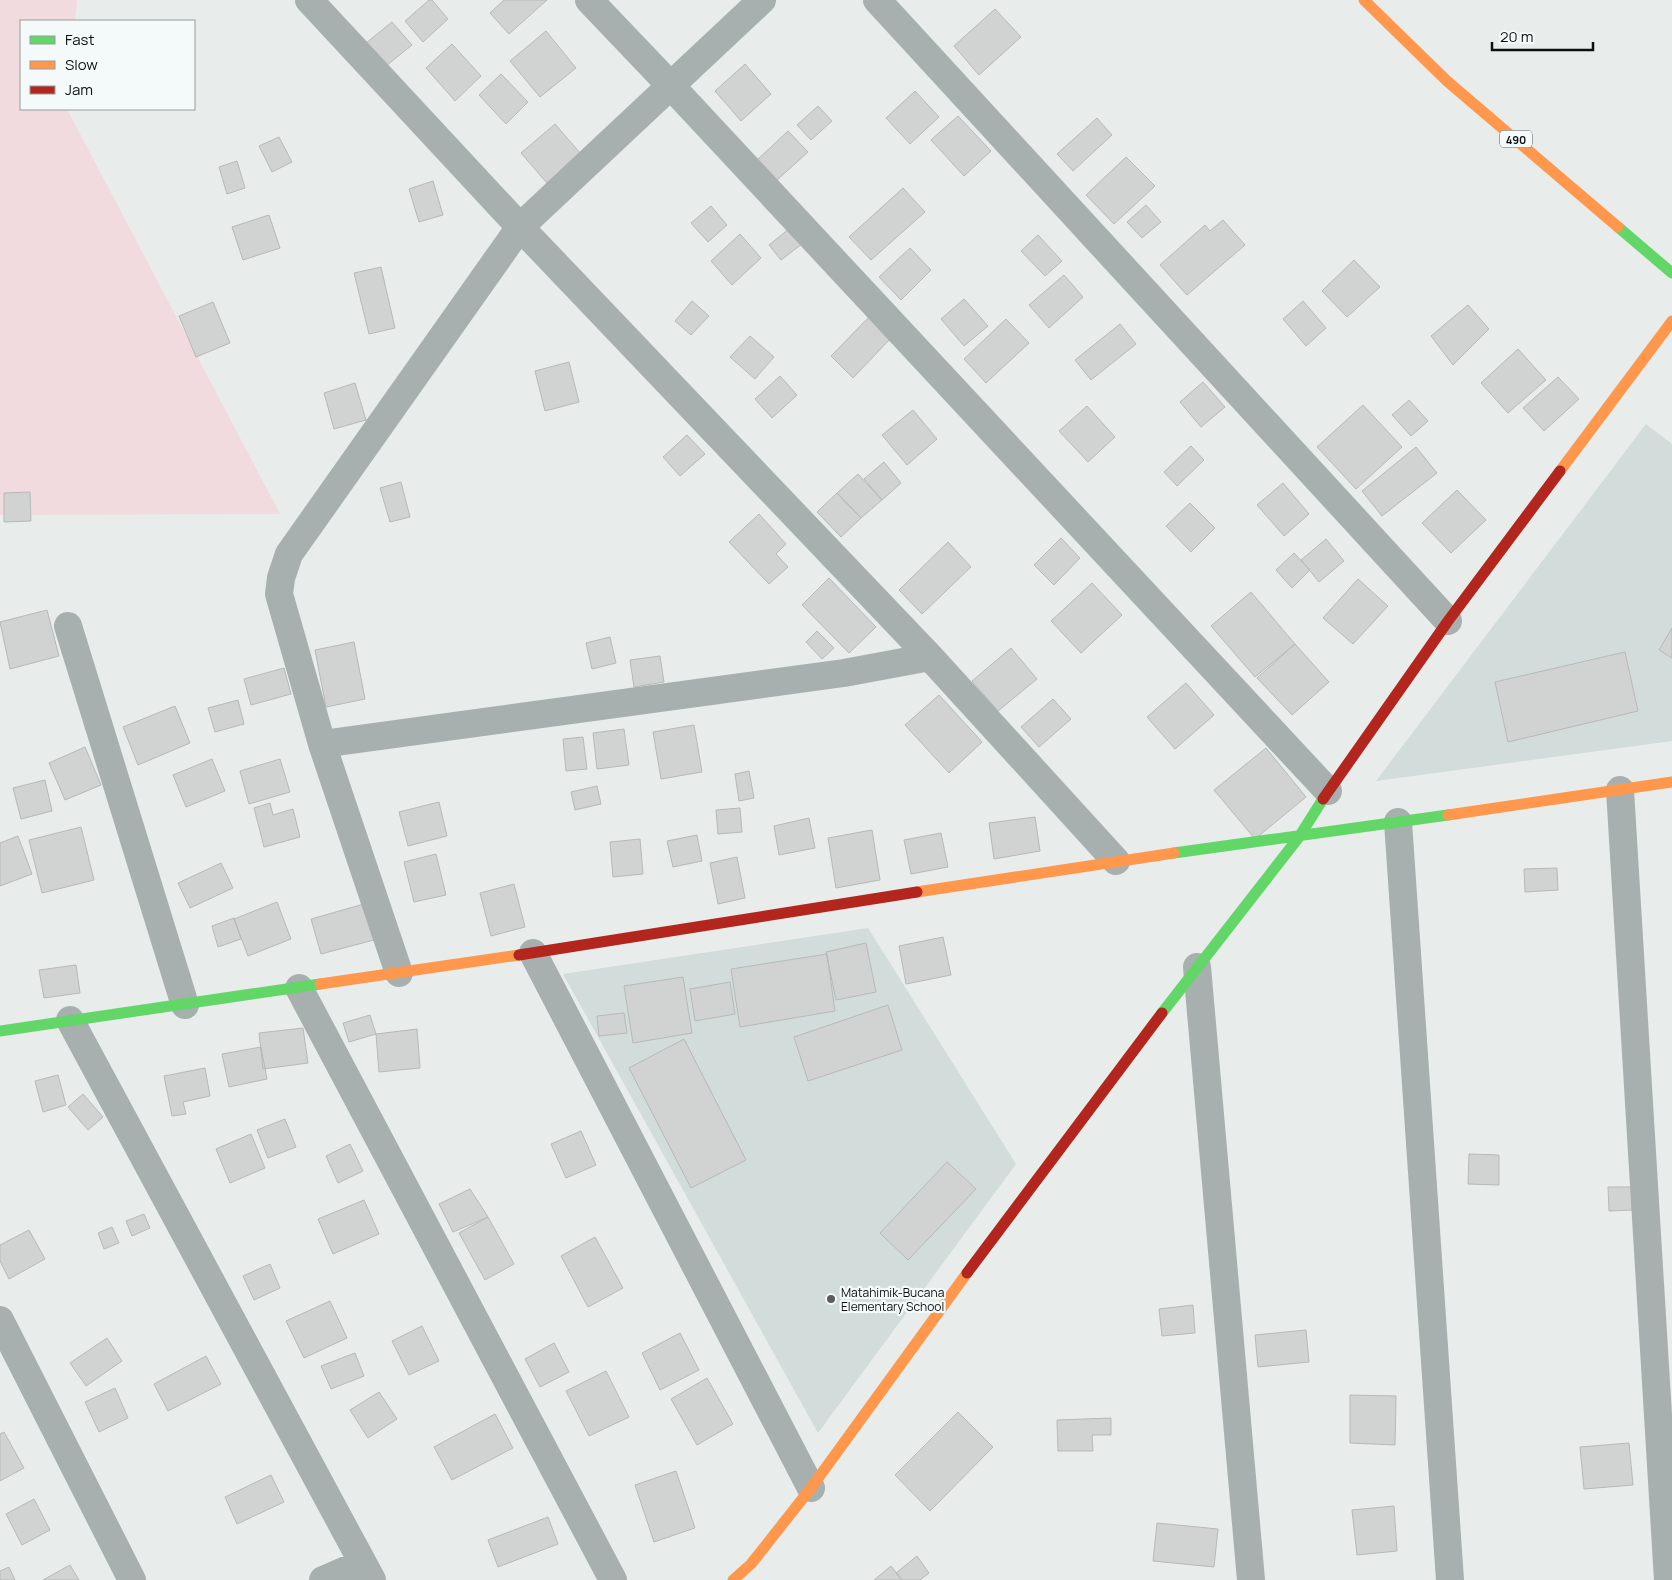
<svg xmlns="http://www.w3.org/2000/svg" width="1672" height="1580" font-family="Manrope,sans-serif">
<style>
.built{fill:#d2dcdb}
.green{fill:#f1dbdf}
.building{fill:#d0d3d2;stroke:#b6b9b8}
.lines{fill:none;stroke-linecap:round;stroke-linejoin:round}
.street{stroke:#a7b0af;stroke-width:28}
.fast{stroke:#63d668;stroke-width:11}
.slow{stroke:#ff974d;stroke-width:11}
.jam{stroke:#b3261e;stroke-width:11}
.poi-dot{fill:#5a5d5d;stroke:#f4faf9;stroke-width:2}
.labels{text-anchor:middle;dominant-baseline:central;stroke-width:4.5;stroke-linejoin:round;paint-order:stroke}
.shield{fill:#f4faf9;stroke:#535656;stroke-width:1}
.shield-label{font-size:11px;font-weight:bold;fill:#0e1010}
.poi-label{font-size:12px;fill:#0e1010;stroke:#f4faf9;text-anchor:start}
</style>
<rect width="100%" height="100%" fill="#e8eceb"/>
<path class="built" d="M1646,424L1672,444V741L1376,781Z
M868,928L1016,1164L818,1433L563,974Z"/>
<path class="green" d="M0,0H77L75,21H21V109H67L280,514L0,515Z"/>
<path class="building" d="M429,0H432L448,19L423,42L405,21Z
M504,0H547L509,34L490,13Z
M995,9L1021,37L979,75L954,46Z
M392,22L412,45L386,66L366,43Z
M546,31L576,68L540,97L510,61Z
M452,44L481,76L455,101L426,68Z
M745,64L771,94L741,121L715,91Z
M501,74L528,102L506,124L479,95Z
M915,91L939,117L910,144L886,118Z
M818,106L832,121L811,140L797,125Z
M958,116L991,151L964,176L931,140Z
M1097,118L1112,135L1073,171L1057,154Z
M555,124L587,161L553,190L521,153Z
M788,131L808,152L776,181L757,160Z
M279,137L292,162L272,172L259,146Z
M1126,157L1155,186L1114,224L1086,195Z
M237,161L245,188L227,194L219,167Z
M433,181L443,215L419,222L409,189Z
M903,188L925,212L871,260L849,237Z
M1146,205L1161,222L1142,238L1127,222Z
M711,206L727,225L708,242L691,223Z
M269,215L280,248L243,260L232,227Z
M1223,220L1245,245L1187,295L1160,265L1205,225L1210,231Z
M790,228L802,244L781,260L769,245Z
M740,234L761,258L732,285L711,261Z
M1038,235L1062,261L1045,276L1021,251Z
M910,248L931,270L901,300L879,277Z
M1354,260L1380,287L1347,317L1322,291Z
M381,267L395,328L369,334L354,273Z
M1064,275L1083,297L1049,328L1029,305Z
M964,299L988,326L964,346L941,319Z
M692,301L709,316L691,335L675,321Z
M1303,301L1326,328L1306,346L1283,319Z
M213,302L230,343L196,357L179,316Z
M1468,305L1489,329L1453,365L1431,336Z
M869,317L891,338L853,378L831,356Z
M1006,319L1029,343L986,383L964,359Z
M1120,324L1136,344L1091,380L1075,360Z
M750,336L774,357L755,379L730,357Z
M1518,349L1546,380L1508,413L1481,383Z
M569,362L579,402L545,411L535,371Z
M780,376L797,395L772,418L755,399Z
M1558,377L1579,399L1544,431L1523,408Z
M1203,382L1225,407L1201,427L1180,402Z
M355,383L366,420L334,429L324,393Z
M1409,400L1428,421L1411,436L1392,415Z
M1363,405L1402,447L1356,489L1317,447Z
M1087,406L1115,437L1088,462L1059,431Z
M913,410L937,439L907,465L882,435Z
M687,435L705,454L680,476L663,457Z
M1191,446L1204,460L1177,486L1164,472Z
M1416,447L1437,473L1382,516L1362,491Z
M884,462L901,483L882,500L864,479Z
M858,474L882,500L861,518L837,493Z
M401,482L410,517L390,522L380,488Z
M1283,483L1309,514L1284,536L1257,505Z
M1457,490L1486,520L1451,553L1422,523Z
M30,492L31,521L4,522V493Z
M837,493L861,518L841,537L817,512Z
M1190,503L1215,528L1191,552L1166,526Z
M759,514L786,544L776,554L788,567L769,584L729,542Z
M1061,538L1080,558L1054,585L1034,565Z
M1326,539L1344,561L1319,582L1301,560Z
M948,542L971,567L922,614L899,590Z
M1294,553L1310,570L1292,588L1276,570Z
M829,578L876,627L849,653L802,605Z
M1358,579L1388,606L1353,644L1323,618Z
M1092,583L1122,615L1081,653L1051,621Z
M1251,592L1295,644L1255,677L1211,626Z
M47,610L59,656L10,669L0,622Z
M1672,628V658L1659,650Z
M817,631L834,648L822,659L806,642Z
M610,637L616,663L592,669L586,643Z
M354,642L365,699L326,707L315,650Z
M1295,644L1329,682L1292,715L1257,678Z
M1011,648L1037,679L998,711L972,681Z
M1625,652L1638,711L1508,742L1495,682Z
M660,656L664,682L634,687L630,660Z
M284,668L291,694L251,705L244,679Z
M1186,683L1214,715L1175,749L1147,717Z
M939,695L982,742L949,773L905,725Z
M1053,699L1071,719L1039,747L1021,727Z
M238,700L244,724L215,732L208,708Z
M175,706L190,743L138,765L123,727Z
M694,725L702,772L661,779L653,732Z
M624,729L629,765L597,769L593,733Z
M583,737L587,769L566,771L563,739Z
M85,747L101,785L65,800L49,763Z
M1266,748L1306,797L1255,839L1214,790Z
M212,759L225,791L186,807L173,775Z
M280,759L290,792L249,804L240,771Z
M749,771L754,798L739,801L735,774Z
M45,780L52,811L21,819L13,788Z
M597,786L601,804L575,810L571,792Z
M439,802L447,836L408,846L399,812Z
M270,803L273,815L293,809L300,837L264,847L254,808Z
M740,808L742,832L718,834L716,810Z
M1035,817L1040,851L994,859L989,823Z
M809,818L815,848L779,855L774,826Z
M81,827L94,880L42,893L29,840Z
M872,830L880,880L836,888L828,838Z
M941,833L948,867L911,874L904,840Z
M697,835L702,861L673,867L667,841Z
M18,836L32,874L0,886V843Z
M640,839L643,874L613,877L610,842Z
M436,854L446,895L414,902L404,862Z
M737,857L745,898L718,904L710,863Z
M221,863L233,888L190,908L178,883Z
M1557,868L1558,890L1525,892L1524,869Z
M514,884L525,927L491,936L480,893Z
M277,902L291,939L248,956L234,919Z
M364,904L374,940L321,954L311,919Z
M234,918L241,939L218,947L212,926Z
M943,937L951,975L906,984L899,946Z
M866,943L876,992L836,1000L826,952Z
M827,954L835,1011L740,1027L731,969Z
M76,965L80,993L44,998L39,970Z
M683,977L692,1033L633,1043L624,986Z
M730,982L735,1014L695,1021L690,989Z
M888,1005L902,1050L808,1081L794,1037Z
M624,1013L627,1033L599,1036L597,1016Z
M370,1015L376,1034L349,1042L343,1023Z
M303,1028L308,1063L263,1069L259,1033Z
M417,1029L420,1068L379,1072L376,1034Z
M684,1039L746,1160L691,1188L629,1068Z
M261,1047L267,1079L229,1087L222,1054Z
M205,1068L210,1096L183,1102L186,1114L172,1116L164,1076Z
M58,1075L66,1105L43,1112L35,1081Z
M83,1094L103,1117L88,1130L68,1107Z
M285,1119L296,1147L268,1158L257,1130Z
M581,1131L596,1165L566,1178L551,1144Z
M251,1134L265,1168L230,1183L216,1149Z
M350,1144L363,1171L338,1183L326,1156Z
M1469,1154L1499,1155V1185L1468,1184Z
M947,1162L976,1189L908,1260L880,1233Z
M1608,1187H1632V1210L1609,1211Z
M470,1189L488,1217L453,1232L439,1204Z
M364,1200L379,1234L333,1254L318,1219Z
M144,1214L150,1228L132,1236L126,1221Z
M488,1217L514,1264L485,1280L459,1233Z
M112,1227L119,1243L104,1249L98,1233Z
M29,1230L45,1259L9,1279L0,1261V1245Z
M595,1237L623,1288L588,1307L561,1256Z
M270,1264L280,1288L254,1300L243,1276Z
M330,1301L347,1338L304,1358L286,1321Z
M1193,1305L1195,1333L1162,1336L1159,1309Z
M422,1326L439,1361L409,1375L392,1341Z
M1306,1330L1309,1362L1258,1367L1255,1335Z
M680,1333L699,1370L660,1390L642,1353Z
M107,1338L122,1361L86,1386L70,1363Z
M554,1343L569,1372L540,1387L525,1359Z
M355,1353L364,1376L331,1389L321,1366Z
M206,1356L221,1384L168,1411L154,1384Z
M606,1371L629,1417L589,1436L566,1391Z
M707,1378L733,1424L697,1445L671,1399Z
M115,1388L128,1418L99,1432L85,1402Z
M379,1392L397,1419L368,1438L350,1410Z
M1350,1395L1396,1396L1395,1445L1350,1443Z
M958,1412L993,1447L930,1511L895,1475Z
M495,1414L513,1448L452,1480L434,1447Z
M1111,1418V1435H1092L1093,1451H1058L1057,1420Z
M4,1432L24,1468L0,1481V1434Z
M1629,1443L1633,1485L1584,1489L1580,1447Z
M676,1471L695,1528L654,1542L635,1485Z
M271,1475L284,1502L237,1524L225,1497Z
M34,1499L50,1530L22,1545L6,1514Z
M1394,1506L1397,1551L1357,1555L1352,1510Z
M548,1517L558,1544L498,1567L488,1540Z
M1157,1523L1218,1529L1214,1567L1153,1561Z
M917,1556L929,1573L920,1580H902L896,1573Z
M70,1565L79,1580H43Z
M891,1566L902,1580H874Z
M9,1567L15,1580H0V1571Z"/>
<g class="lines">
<path class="street" d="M309,0L520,227L930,657L1116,861
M589,0L671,86L1328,791
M877,0L1448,621
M68,626L185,1005
M322,744L844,673L930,657
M1620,790L1668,1580
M1398,822L1450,1580
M533,953L811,1488
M1197,967L1251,1580
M399,973L322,744L279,594L281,578L289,554L520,227L762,0
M299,988L613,1580
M70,1020L372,1580
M0,1320L132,1580
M323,1580L362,1563"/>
<path class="fast" d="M1618,227L1672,273
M1174,853L1448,815
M1162,1013L1299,837L1323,799
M0,1031L320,984"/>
<path class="slow" d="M1364,0L1447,81L1618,227
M1560,471L1672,321
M1448,815L1672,782
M917,892L1174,853
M320,984L519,955
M733,1580L751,1564L811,1488L967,1273"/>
<path class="jam" d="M1323,799L1448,621L1560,471
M519,955L917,892
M967,1273L1162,1013"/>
</g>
<circle class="poi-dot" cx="831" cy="1299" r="5"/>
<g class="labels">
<rect class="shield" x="1500" y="130.5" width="32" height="17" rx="4"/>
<g class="shield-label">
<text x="1516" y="139">490</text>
</g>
<g class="poi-label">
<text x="841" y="1292">Matahimik-Bucana<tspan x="841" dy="14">Elementary School</tspan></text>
</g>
</g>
<rect x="20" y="20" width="175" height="90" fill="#f4faf9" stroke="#989c9c"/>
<rect x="30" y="36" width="25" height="8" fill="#63d668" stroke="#989c9c"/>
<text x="65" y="45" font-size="15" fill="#0e1010">Fast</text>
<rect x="30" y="61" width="25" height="8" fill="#ff974d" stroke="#989c9c"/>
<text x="65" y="70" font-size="15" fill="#0e1010">Slow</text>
<rect x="30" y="86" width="25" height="8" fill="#b3261e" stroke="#989c9c"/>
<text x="65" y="95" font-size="15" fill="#0e1010">Jam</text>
<path d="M1492 42v8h101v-8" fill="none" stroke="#0e1010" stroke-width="2.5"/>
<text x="1500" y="42" font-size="15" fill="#0e1010" stroke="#f4faf9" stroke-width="4" paint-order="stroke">20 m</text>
</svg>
